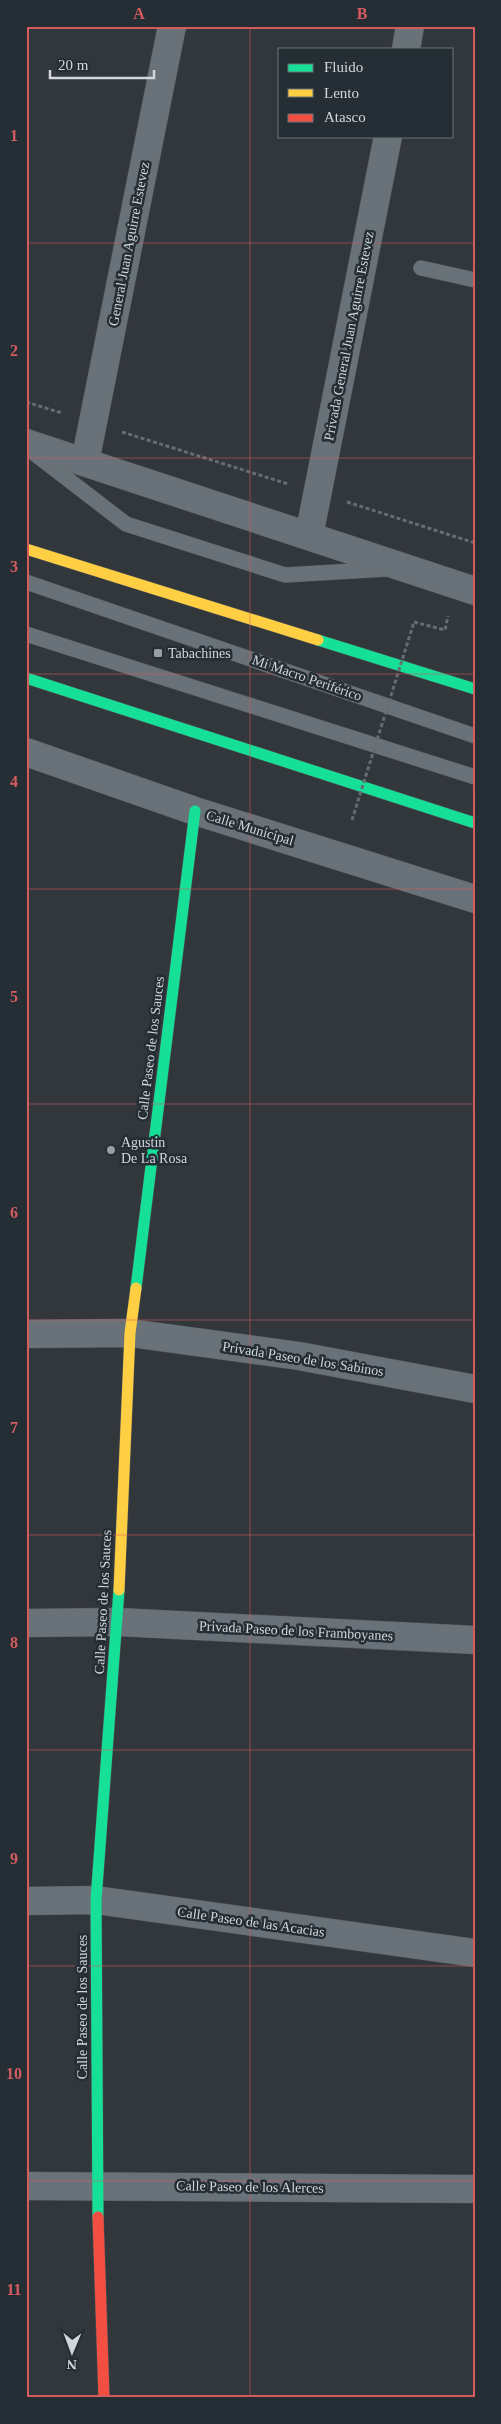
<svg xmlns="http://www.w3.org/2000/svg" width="501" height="2424" font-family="'Times New Roman',serif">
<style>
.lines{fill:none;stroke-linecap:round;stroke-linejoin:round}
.lane-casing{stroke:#4f5458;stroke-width:16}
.street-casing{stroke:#4f5458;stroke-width:29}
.fast-casing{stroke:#4f5458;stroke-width:12}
.slow-casing{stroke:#4f5458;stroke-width:12}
.jam-casing{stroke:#4f5458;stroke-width:12}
.path{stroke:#666d72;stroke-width:3;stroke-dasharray:4 2.5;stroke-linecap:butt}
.lane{stroke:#697278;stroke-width:15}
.street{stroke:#697278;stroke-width:28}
.fast{stroke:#16e098;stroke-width:11}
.slow{stroke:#ffcf43;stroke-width:11}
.jam{stroke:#f24e42;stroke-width:11}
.path-bridge{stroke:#666d72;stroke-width:3;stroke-dasharray:4 2.5;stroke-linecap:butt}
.grid{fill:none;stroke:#d45c5e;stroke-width:1;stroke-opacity:0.55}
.poi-dot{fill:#999fa3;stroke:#252e35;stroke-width:2}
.labels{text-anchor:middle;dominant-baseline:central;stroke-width:5;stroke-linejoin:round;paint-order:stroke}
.street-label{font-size:14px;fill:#d1d7db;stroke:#252e35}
.poi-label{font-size:14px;fill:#d1d7db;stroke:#252e35;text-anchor:start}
.neatline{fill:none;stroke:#d45c5e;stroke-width:2}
.grid-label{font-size:16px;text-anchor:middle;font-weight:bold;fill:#d45c5e}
</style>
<rect width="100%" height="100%" fill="#32373c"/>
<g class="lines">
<defs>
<path id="lane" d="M421,268L475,280
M35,454L126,524L285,575L387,569
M26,582L475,736
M26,634L475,777"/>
<path id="street" d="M406,49L410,26
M26,443L475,591
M85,462L172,26
M309,536L388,136
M26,752L195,811L475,899
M26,1334L130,1333L299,1356L475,1389
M26,1623L118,1622L475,1640
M26,1901L96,1900L475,1953
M26,2186L475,2189"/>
<path id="fast" d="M318,640L475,689
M26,678L475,823
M136,1288L195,811
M98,2217L96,1900L119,1590"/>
<path id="slow" d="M26,549L318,640
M119,1590L130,1333L136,1288"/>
<path id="jam" d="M98,2217L104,2398"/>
</defs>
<use href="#lane" class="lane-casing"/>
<use href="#street" class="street-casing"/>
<use href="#fast" class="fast-casing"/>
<use href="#slow" class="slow-casing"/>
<use href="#jam" class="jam-casing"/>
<path class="path" d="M26,402L62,413
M122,432L288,484
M347,502L475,543
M414,622L445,630L448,616"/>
<use href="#lane" class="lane"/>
<use href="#street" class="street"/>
<use href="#fast" class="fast"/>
<use href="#slow" class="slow"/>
<use href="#jam" class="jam"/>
<path class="path-bridge" d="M352,820L414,622"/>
</g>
<path class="grid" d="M250,26V2398M26,243H475M26,458H475M26,674H475M26,889H475M26,1104H475M26,1320H475M26,1535H475M26,1750H475M26,1966H475M26,2181H475"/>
<g class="poi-dot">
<rect x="153" y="648" width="10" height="10" rx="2.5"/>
<circle cx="111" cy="1150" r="5"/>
</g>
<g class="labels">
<g class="street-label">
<text transform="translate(129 244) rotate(-79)">General Juan Aguirre Estevez</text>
<text transform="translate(349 336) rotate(-79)">Privada General Juan Aguirre Estevez</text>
<text transform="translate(307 678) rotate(19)">Mi Macro Periférico</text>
<text transform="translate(250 828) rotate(17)">Calle Municipal</text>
<text transform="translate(151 1048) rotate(-83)">Calle Paseo de los Sauces</text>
<text transform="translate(303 1359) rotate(9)">Privada Paseo de los Sabinos</text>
<text transform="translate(103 1602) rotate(-87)">Calle Paseo de los Sauces</text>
<text transform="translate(296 1631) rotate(3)">Privada Paseo de los Framboyanes</text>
<text transform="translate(251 1922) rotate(8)">Calle Paseo de las Acacias</text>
<text transform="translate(82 2007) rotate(-90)">Calle Paseo de los Sauces</text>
<text transform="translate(250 2187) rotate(1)">Calle Paseo de los Alerces</text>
</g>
<g class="poi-label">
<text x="168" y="653">Tabachines</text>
<text x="121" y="1142">Agustin<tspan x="121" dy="16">De La Rosa</tspan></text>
</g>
</g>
<rect width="501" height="2424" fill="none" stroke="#252e35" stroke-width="55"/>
<rect x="278" y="48" width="175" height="90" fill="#252e35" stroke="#6a7277"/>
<rect x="288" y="64" width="25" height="8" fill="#16e098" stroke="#6a7277"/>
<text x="324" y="72" font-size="15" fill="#d1d7db">Fluido</text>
<rect x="288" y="89" width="25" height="8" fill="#ffcf43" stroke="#6a7277"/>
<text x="324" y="98" font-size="15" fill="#d1d7db">Lento</text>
<rect x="288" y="114" width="25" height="8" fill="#f24e42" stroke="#6a7277"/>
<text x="324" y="122" font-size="15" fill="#d1d7db">Atasco</text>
<g transform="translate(72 2352) rotate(181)" stroke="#252e35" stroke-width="4" paint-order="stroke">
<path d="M0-4L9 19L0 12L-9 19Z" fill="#d1d7db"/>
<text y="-8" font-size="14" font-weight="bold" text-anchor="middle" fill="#d1d7db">N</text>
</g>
<path d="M50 70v8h104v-8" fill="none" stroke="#d1d7db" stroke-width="2.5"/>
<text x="58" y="70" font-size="15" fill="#d1d7db" stroke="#252e35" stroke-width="4" paint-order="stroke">20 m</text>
<rect x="28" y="28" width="446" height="2368" class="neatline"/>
<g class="grid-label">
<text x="139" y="19">A</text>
<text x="362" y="19">B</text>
<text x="14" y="141">1</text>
<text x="14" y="356">2</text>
<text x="14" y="572">3</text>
<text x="14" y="787">4</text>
<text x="14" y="1002">5</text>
<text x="14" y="1218">6</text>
<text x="14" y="1433">7</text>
<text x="14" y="1648">8</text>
<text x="14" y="1864">9</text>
<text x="14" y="2079">10</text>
<text x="14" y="2295">11</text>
</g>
</svg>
